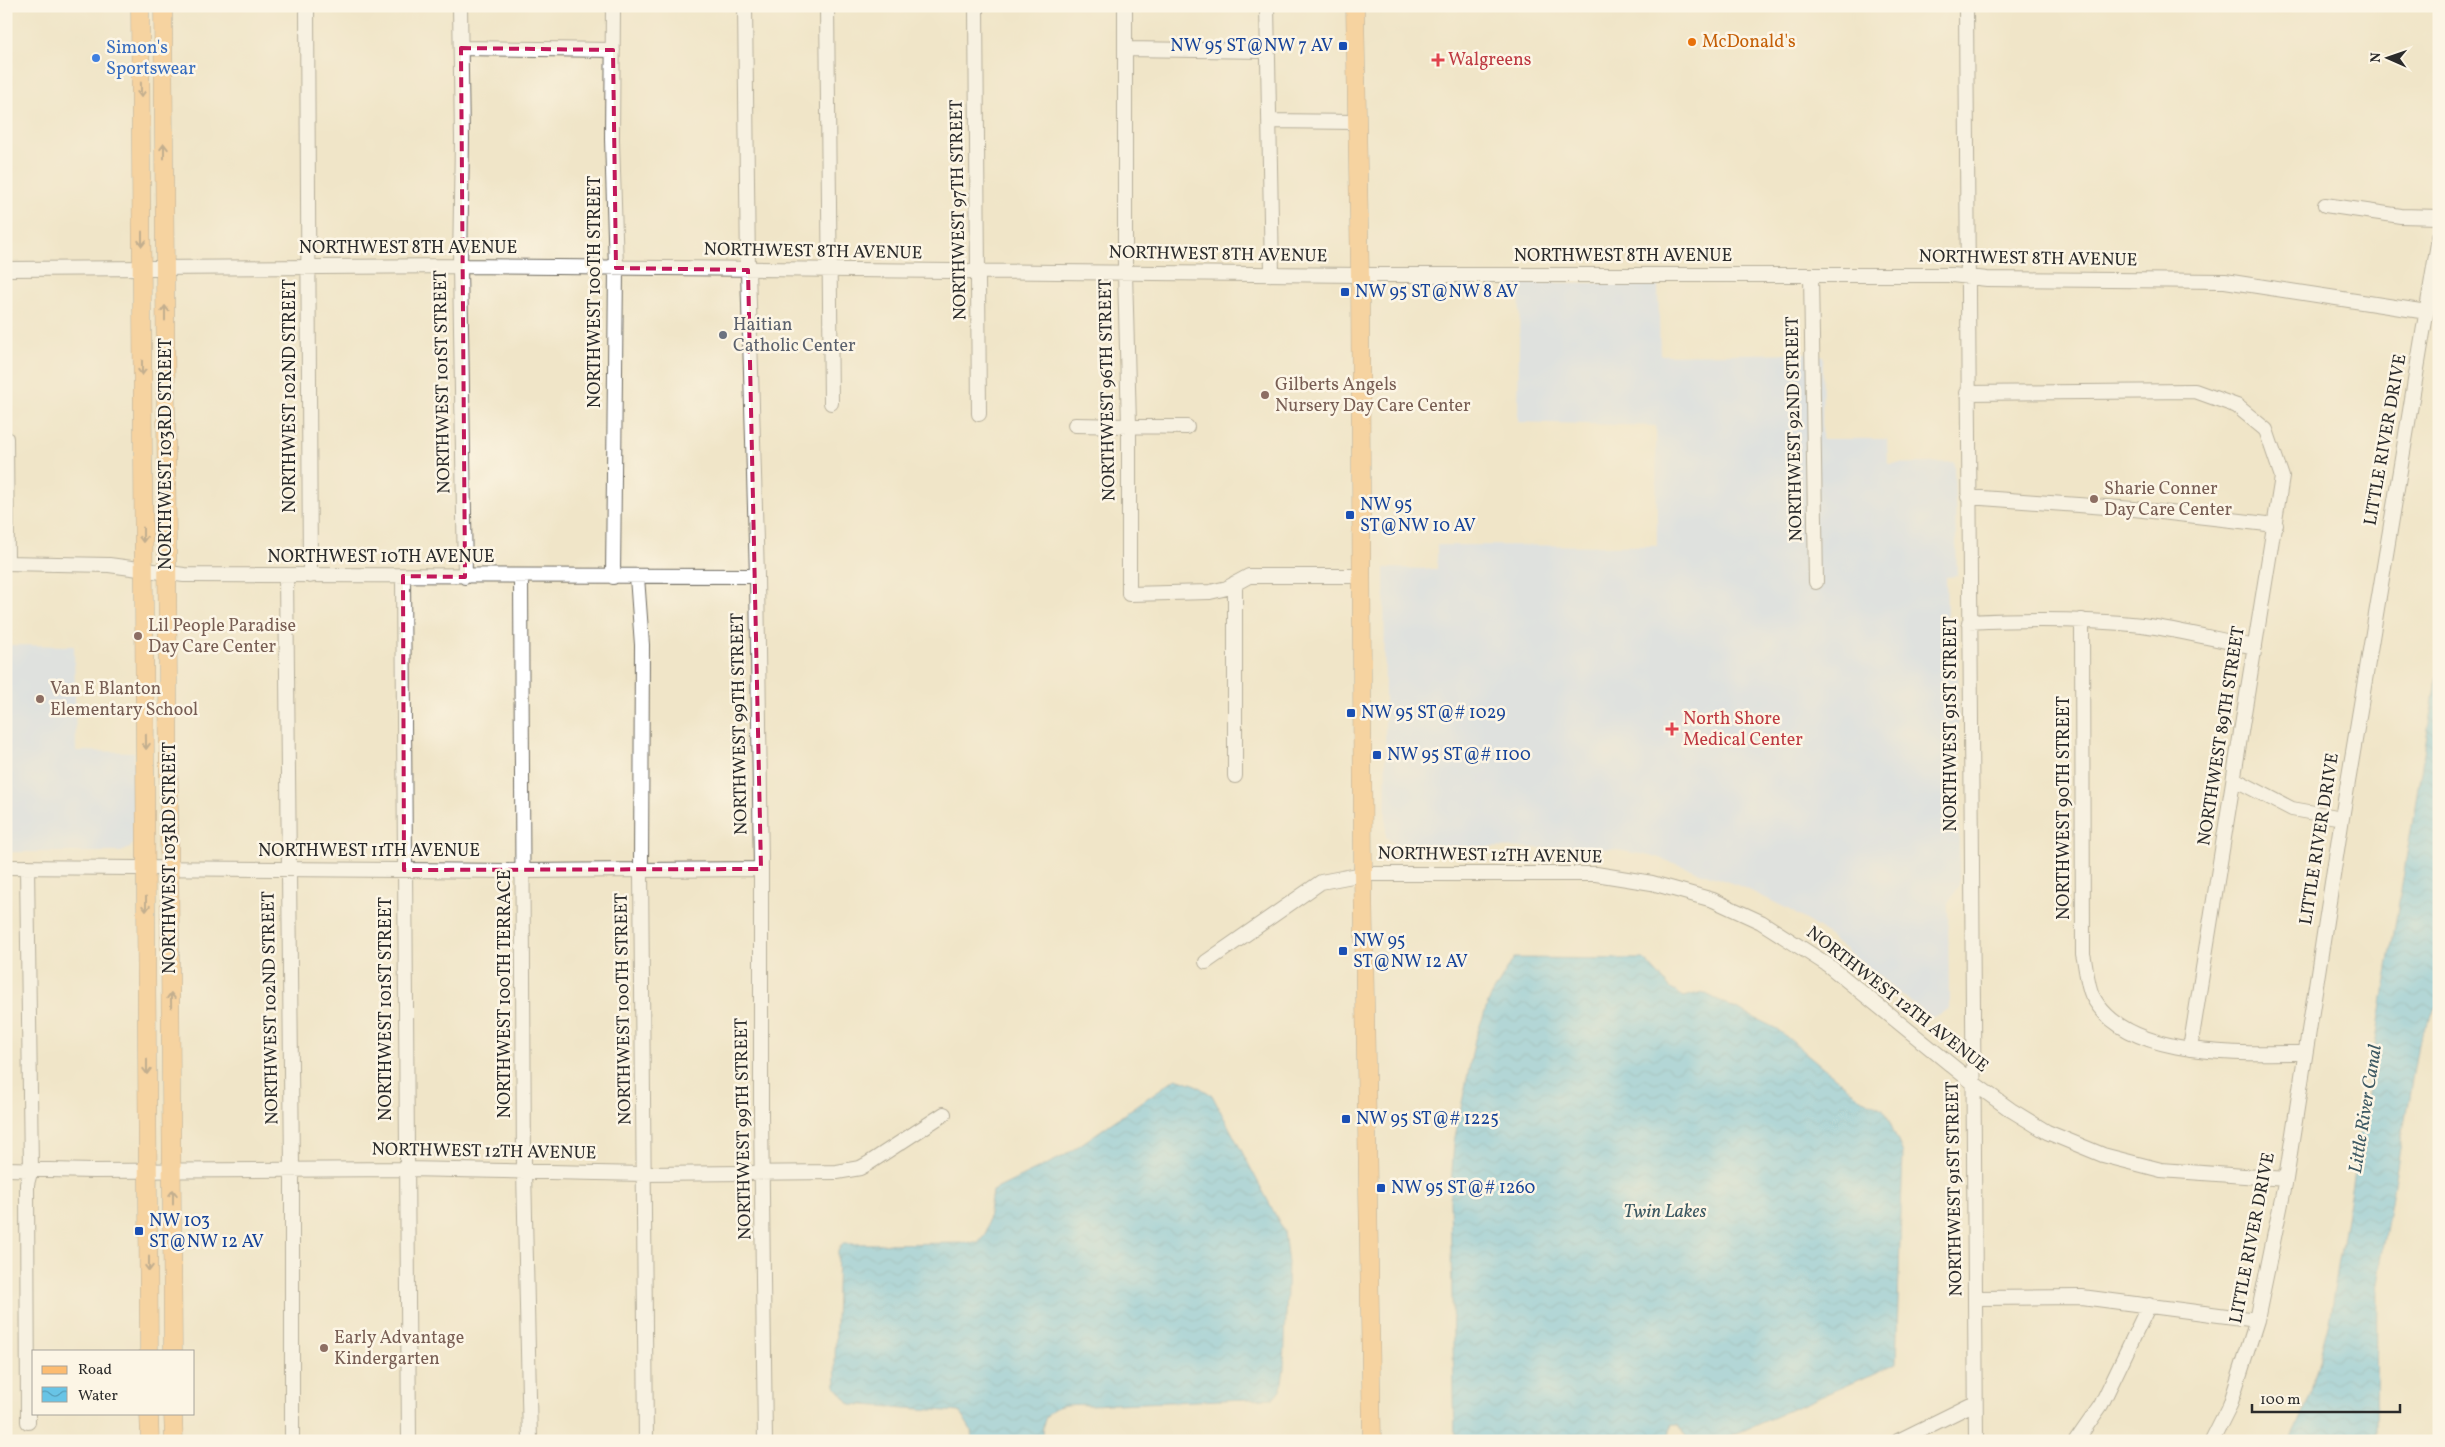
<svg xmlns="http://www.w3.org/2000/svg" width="2445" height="1447" font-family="Vollkorn,serif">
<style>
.built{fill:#c9dcf9}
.water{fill:url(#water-waves);stroke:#4a7888}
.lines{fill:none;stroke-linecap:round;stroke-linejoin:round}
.minor-casing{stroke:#706c62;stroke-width:16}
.major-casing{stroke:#706c62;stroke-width:19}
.minor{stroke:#fff;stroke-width:14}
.major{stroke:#fdbc70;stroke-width:18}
.oneway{stroke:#8a6c4a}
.marked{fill:none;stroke:#c2185b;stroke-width:4;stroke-dasharray:10 6;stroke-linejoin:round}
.food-dot{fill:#e8710a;stroke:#fcf5e5;stroke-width:2}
.transit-dot{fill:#1a4fb4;stroke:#fcf5e5;stroke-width:2}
.shop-dot{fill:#3f7fe0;stroke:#fcf5e5;stroke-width:2}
.health-dot{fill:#e0444e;stroke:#fcf5e5;stroke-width:2}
.worship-dot{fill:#6b7280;stroke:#fcf5e5;stroke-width:2}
.education-dot{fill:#8d6e63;stroke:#fcf5e5;stroke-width:2}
.labels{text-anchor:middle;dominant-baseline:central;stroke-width:5;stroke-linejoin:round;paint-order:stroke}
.food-label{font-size:18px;fill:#c56008;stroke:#fcf5e5;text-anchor:start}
.transit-label{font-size:18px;fill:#164399;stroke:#fcf5e5;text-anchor:start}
.shop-label{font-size:18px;fill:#366cbe;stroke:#fcf5e5;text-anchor:start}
.health-label{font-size:18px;fill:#be3a42;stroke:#fcf5e5;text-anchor:start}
.street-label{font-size:18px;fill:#2b2b2b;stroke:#fcf5e5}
.worship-label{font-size:18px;fill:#5b616d;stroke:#fcf5e5;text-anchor:start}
.education-label{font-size:18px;fill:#785e54;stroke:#fcf5e5;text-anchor:start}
.water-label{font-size:19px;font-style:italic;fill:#3d5963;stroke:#fcf5e5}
</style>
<defs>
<pattern id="water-waves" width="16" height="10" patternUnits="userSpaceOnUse" patternTransform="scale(1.25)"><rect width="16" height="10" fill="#68c4e6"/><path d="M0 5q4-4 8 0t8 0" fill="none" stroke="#569fbb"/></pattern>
</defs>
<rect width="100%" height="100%" fill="#fcf5e5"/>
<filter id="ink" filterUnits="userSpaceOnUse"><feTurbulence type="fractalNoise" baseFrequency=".02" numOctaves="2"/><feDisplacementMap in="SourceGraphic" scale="10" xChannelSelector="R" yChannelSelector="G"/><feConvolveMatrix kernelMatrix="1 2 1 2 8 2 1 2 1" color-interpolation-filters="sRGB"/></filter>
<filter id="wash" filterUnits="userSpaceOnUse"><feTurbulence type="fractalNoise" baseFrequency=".0096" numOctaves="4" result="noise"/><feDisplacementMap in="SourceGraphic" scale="20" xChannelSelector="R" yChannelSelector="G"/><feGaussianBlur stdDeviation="1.12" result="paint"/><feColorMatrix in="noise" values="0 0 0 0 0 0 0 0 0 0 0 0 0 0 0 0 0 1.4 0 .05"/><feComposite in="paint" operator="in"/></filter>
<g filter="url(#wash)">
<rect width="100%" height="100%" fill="#f0e5c8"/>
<path class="built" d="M1520,282L1658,284L1660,355L1807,353L1823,356L1822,439H1887L1888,464L1954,462L1957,576L1946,577L1947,621H1958L1959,866V886L1948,904L1949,1009L1931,1018L1820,929L1788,909L1743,887L1656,857L1612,849L1398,846L1386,837L1384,568L1437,569V545L1657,546L1656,426L1518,422Z
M6,645L74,646L76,751L134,752L135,840L130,848L121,852H6Z"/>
<path class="water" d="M2439,663V1000L2418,1044L2377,1284L2376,1441H2290L2311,1391L2329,1320Z
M1514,958L1644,959L1671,989L1684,997L1702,992L1777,1029L1859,1097L1884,1109L1903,1153L1896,1364L1719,1441H1689L1678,1425H1672L1667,1441H1455L1450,1201L1454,1142L1475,1039L1490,998Z
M1176,1078L1194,1084L1212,1095L1284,1231L1288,1263L1284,1368L1281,1390L1274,1398L1089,1405C1060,1403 1041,1405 1042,1441H972L971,1430L960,1412L850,1404L836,1387L835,1360L838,1251L842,1244L978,1243L986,1234L992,1191L1064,1156Z"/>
</g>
<g filter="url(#ink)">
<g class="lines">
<defs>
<path id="minor" d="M307,6L310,576
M460,6L462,139L460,266L465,577
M745,6L748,270L757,576L761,869V1115L765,1441
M827,6L831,403
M976,6L979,414
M1125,6V272L1129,425V594L1210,592L1227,588L1249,576H1363
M1267,6L1272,273
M1966,6L1976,1441
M461,48L613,50
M1125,49L1268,51
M1269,121L1357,122
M2325,205L2401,216L2439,217
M6,269L460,266L1360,275H1952L1987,279L2225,281L2427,312
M1811,276L1816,582
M1967,393L2195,391L2237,406L2266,430L2282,477L2190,1049
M1075,425L1187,427
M6,438L7,563
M1968,497L2134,509L2276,525
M6,563L109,565L184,575L757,576
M286,575L292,1168V1441
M403,576L409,1441
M521,576L524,1171L530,1441
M613,577L616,268L612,139L613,6
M637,577L642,645L641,871L646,1441
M1235,583V776
M2082,620L2083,954C2086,966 2087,984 2092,995C2124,1060 2243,1053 2304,1053
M1969,622C2027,619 2084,619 2142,625C2180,630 2218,640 2255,647
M2234,779L2292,809L2342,818
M6,867L523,871L761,869
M27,867L31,1169L27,1184L28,1422
M1206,962L1321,882L1363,874H1596L1652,883L1713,900L1761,922L1828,965L1972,1082L2011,1110L2047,1132L2103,1155L2161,1170L2286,1179
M6,1169L93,1171L406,1169L645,1174L837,1172L860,1168L869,1163L944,1114
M1975,1298L2082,1297L2257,1320
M1898,1441L1975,1403
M2076,1441L2101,1405L2149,1305
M2212,1441L2230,1405L2257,1320L2286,1179L2342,818L2439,237"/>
<path id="major" d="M140,6L149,1351
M163,6L173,1351
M1355,6L1360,275L1363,874L1372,1441
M149,1413L150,1441
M173,1413L174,1441"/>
</defs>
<use href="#minor" class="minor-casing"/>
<use href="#major" class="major-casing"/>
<use href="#minor" class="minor"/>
<use href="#major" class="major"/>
</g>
<defs><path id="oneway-shaft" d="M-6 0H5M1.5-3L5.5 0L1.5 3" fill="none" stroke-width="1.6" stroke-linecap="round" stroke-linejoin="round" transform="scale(1.25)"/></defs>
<g class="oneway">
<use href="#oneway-shaft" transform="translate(141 90) rotate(89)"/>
<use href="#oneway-shaft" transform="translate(164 151) rotate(-90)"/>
<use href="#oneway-shaft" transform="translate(142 239) rotate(90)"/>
<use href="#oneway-shaft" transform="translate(165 313) rotate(-90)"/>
<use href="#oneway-shaft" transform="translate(142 368) rotate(90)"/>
<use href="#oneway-shaft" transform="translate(143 535) rotate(90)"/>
<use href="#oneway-shaft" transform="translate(146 742) rotate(89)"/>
<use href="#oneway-shaft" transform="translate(146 904) rotate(90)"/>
<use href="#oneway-shaft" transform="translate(171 1000) rotate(-91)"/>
<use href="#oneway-shaft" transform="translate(147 1067) rotate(90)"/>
<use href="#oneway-shaft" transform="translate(173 1197) rotate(-90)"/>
<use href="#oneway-shaft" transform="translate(149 1264) rotate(90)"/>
</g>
</g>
<path d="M0 0H2445V1447H0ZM461,48L613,50L616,268L748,270L761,869L404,870L403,576L465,577Z" fill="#f0e5c8" fill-opacity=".55" fill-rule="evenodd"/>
<path class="marked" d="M461,48L613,50L616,268L748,270L761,869L404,870L403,576L465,577Z"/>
<circle class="food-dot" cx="1692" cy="42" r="5"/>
<g class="transit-dot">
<rect x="1338" y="41" width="10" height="10" rx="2.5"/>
<rect x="1340" y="287" width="10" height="10" rx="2.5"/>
<rect x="1345" y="510" width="10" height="10" rx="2.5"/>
<rect x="1346" y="708" width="10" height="10" rx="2.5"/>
<rect x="1372" y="750" width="10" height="10" rx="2.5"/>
<rect x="1338" y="946" width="10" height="10" rx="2.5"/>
<rect x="1341" y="1114" width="10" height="10" rx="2.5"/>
<rect x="1376" y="1183" width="10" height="10" rx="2.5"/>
<rect x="134" y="1226" width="10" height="10" rx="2.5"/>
</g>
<circle class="shop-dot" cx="96" cy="58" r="5"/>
<g class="health-dot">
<path d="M1435.5 52.5h5v5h5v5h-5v5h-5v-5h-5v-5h5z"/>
<path d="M1669.5 721.5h5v5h5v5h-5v5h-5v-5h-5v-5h5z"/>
</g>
<circle class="worship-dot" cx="723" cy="335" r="5"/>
<g class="education-dot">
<circle cx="1265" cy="395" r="5"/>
<circle cx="2094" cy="499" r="5"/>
<circle cx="138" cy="636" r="5"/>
<circle cx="40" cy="699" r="5"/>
<circle cx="324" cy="1348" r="5"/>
</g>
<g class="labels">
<g class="food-label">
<text x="1702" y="42">McDonald's</text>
</g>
<g class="transit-label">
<text x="1333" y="46" text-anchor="end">NW 95 ST@NW 7 AV</text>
<text x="1355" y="292">NW 95 ST@NW 8 AV</text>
<text x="1360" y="505">NW 95<tspan x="1360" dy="21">ST@NW 10 AV</tspan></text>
<text x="1361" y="713">NW 95 ST@# 1029</text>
<text x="1387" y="755">NW 95 ST@# 1100</text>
<text x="1353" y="941">NW 95<tspan x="1353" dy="21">ST@NW 12 AV</tspan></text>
<text x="1356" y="1119">NW 95 ST@# 1225</text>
<text x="1391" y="1188">NW 95 ST@# 1260</text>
<text x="149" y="1221">NW 103<tspan x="149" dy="21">ST@NW 12 AV</tspan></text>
</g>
<g class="shop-label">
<text x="106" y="48">Simon's<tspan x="106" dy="21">Sportswear</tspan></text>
</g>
<g class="health-label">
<text x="1448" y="60">Walgreens</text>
<text x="1683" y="719">North Shore<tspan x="1683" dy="21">Medical Center</tspan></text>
</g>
<g class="street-label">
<text transform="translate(959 210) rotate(-91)">NORTHWEST 97TH STREET</text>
<text x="408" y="248">NORTHWEST 8TH AVENUE</text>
<text transform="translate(813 252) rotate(1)">NORTHWEST 8TH AVENUE</text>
<text transform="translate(1218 255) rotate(1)">NORTHWEST 8TH AVENUE</text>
<text x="1623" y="256">NORTHWEST 8TH AVENUE</text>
<text transform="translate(2028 259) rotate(1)">NORTHWEST 8TH AVENUE</text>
<text transform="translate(595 292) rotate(-90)">NORTHWEST 100TH STREET</text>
<text transform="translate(443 382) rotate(-91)">NORTHWEST 101ST STREET</text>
<text transform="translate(1108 390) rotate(-91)">NORTHWEST 96TH STREET</text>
<text transform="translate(290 396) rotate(-90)">NORTHWEST 102ND STREET</text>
<text transform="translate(1795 429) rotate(-91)">NORTHWEST 92ND STREET</text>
<text transform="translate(2386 440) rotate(-80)">LITTLE RIVER DRIVE</text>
<text transform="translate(166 454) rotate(-90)">NORTHWEST 103RD STREET</text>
<text x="381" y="557">NORTHWEST 10TH AVENUE</text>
<text transform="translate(740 724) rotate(-91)">NORTHWEST 99TH STREET</text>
<text transform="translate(1951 724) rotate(-90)">NORTHWEST 91ST STREET</text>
<text transform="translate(2222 736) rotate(-81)">NORTHWEST 89TH STREET</text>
<text transform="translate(2064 808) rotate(-90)">NORTHWEST 90TH STREET</text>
<text transform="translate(2320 839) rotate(-81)">LITTLE RIVER DRIVE</text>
<text x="369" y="851">NORTHWEST 11TH AVENUE</text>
<text transform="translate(1490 856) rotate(1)">NORTHWEST 12TH AVENUE</text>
<text transform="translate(170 858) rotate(-90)">NORTHWEST 103RD STREET</text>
<text transform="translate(505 994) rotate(-90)">NORTHWEST 100TH TERRACE</text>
<text transform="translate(1897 1000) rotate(38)">NORTHWEST 12TH AVENUE</text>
<text transform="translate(271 1008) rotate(-91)">NORTHWEST 102ND STREET</text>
<text transform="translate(386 1009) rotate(-90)">NORTHWEST 101ST STREET</text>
<text transform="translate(624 1009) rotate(-91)">NORTHWEST 100TH STREET</text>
<text transform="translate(744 1129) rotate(-91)">NORTHWEST 99TH STREET</text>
<text transform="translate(484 1152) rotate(1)">NORTHWEST 12TH AVENUE</text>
<text transform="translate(1955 1189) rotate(-91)">NORTHWEST 91ST STREET</text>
<text transform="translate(2253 1238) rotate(-79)">LITTLE RIVER DRIVE</text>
</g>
<g class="worship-label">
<text x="733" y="325">Haitian<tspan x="733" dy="21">Catholic Center</tspan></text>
</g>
<g class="education-label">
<text x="1275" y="385">Gilberts Angels<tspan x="1275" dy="21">Nursery Day Care Center</tspan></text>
<text x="2104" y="489">Sharie Conner<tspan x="2104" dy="21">Day Care Center</tspan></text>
<text x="148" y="626">Lil People Paradise<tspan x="148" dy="21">Day Care Center</tspan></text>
<text x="50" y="689">Van E Blanton<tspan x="50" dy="21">Elementary School</tspan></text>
<text x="334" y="1338">Early Advantage<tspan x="334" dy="21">Kindergarten</tspan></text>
</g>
<g class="water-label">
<text transform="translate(2366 1109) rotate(-81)">Little River Canal</text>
<text x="1665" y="1212">Twin Lakes</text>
</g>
</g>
<rect width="2445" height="1447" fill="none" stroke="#fcf5e5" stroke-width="25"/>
<rect x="32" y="1350" width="162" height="65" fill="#fcf5e5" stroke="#a8a49b"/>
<rect x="42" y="1366" width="25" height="8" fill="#fdbc70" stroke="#a8a49b"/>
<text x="78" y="1374" font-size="15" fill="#2b2b2b">Road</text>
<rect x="42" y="1387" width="25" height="15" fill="url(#water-waves)" stroke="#a8a49b"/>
<text x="78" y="1400" font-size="15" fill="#2b2b2b">Water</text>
<g transform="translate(2388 58) rotate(272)" stroke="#fcf5e5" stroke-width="4" paint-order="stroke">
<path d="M0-4L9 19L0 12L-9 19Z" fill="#2b2b2b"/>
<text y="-8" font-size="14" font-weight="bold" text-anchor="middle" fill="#2b2b2b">N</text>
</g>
<path d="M2252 1404v8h148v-8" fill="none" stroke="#2b2b2b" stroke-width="2.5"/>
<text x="2260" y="1404" font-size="15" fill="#2b2b2b" stroke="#fcf5e5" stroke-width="4" paint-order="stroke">100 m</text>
</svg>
